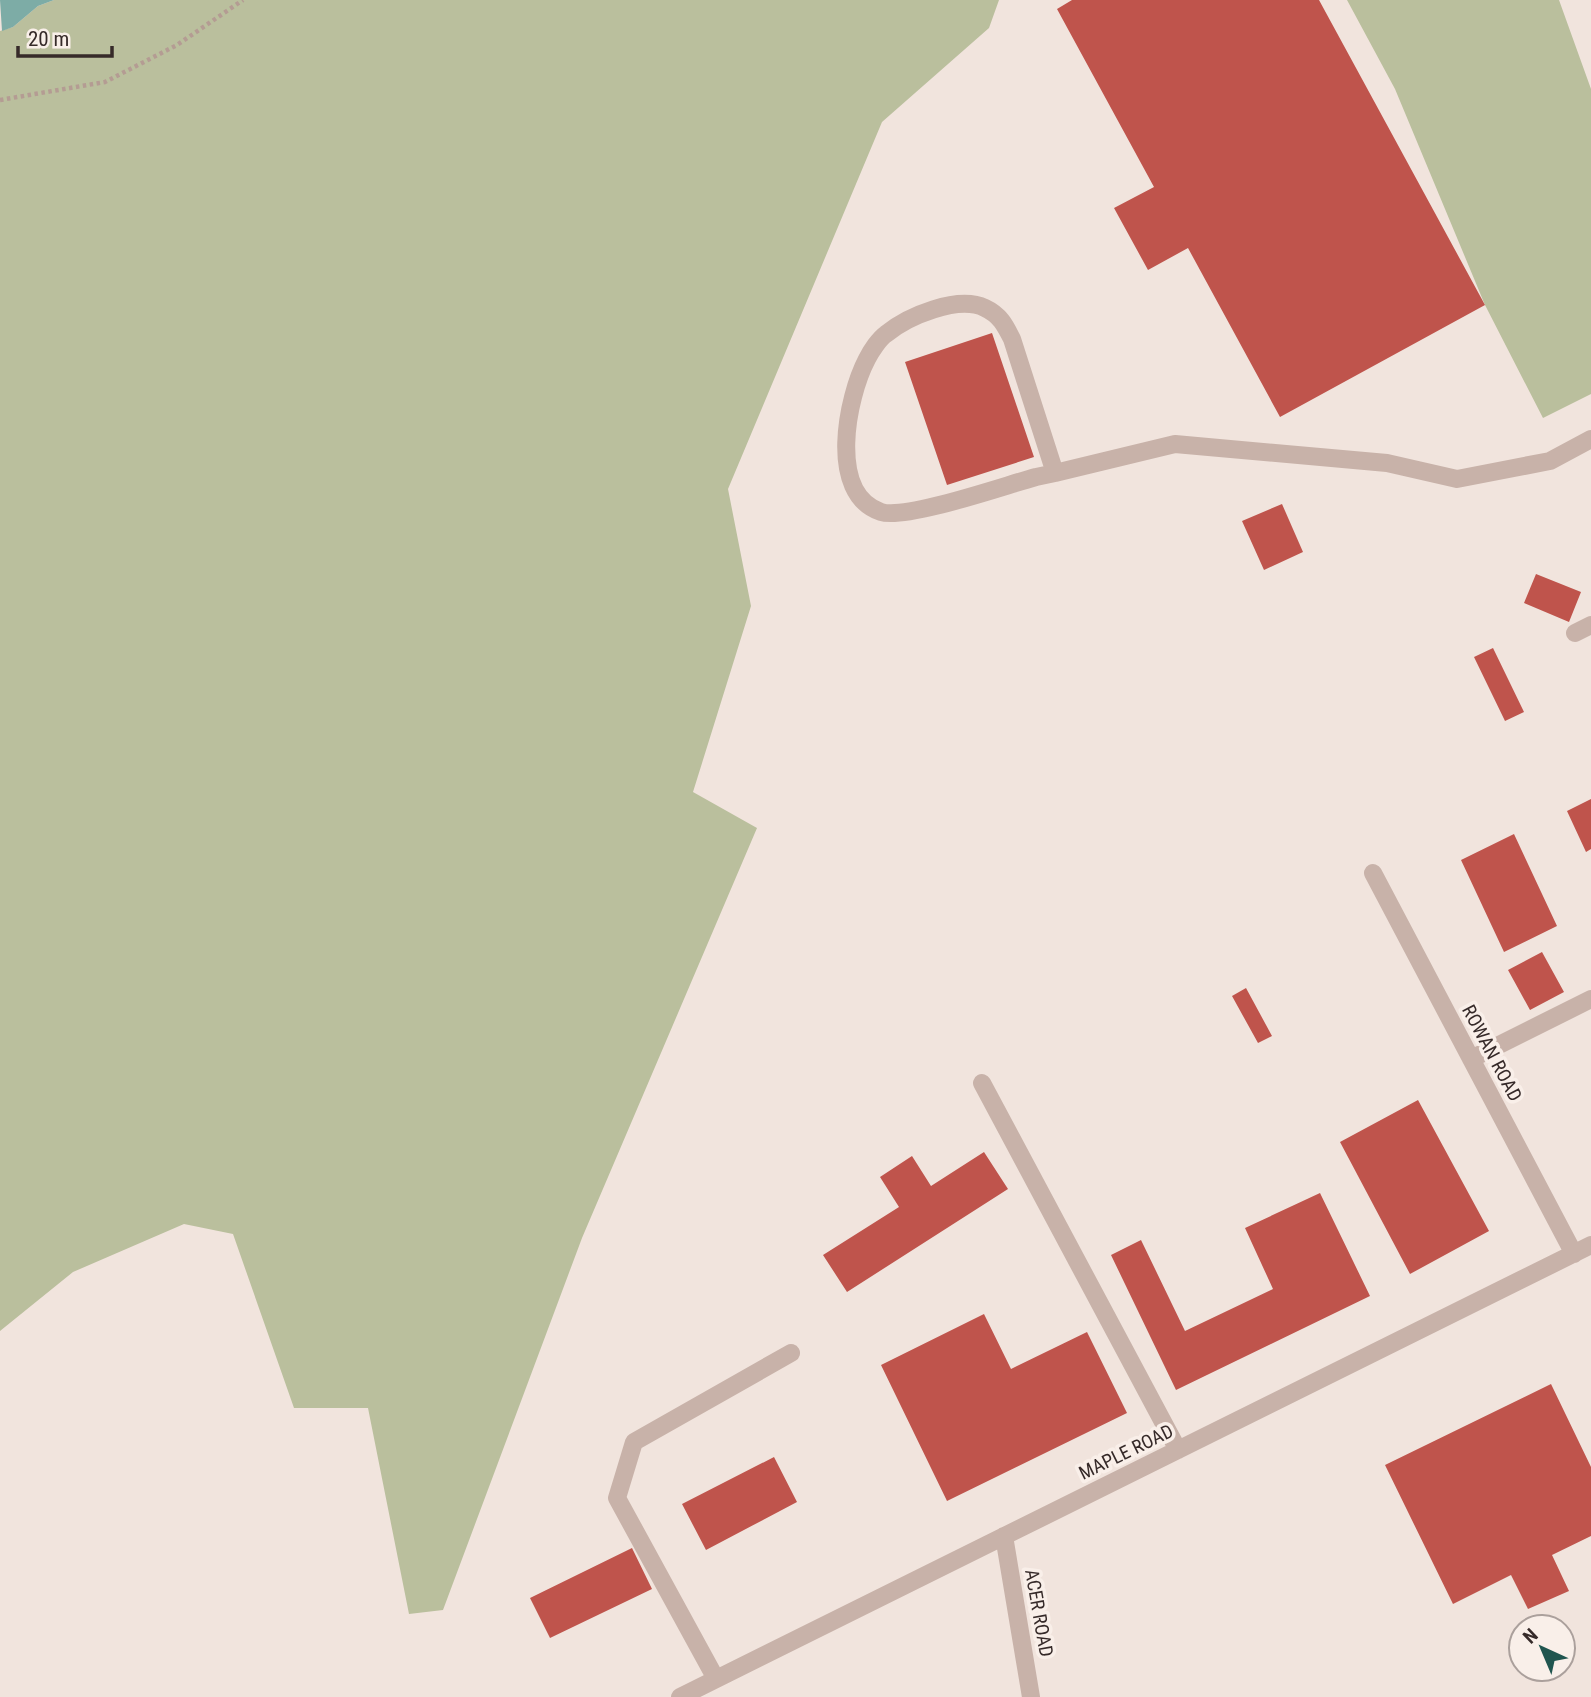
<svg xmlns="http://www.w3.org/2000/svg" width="1591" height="1697" font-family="'Roboto Condensed',sans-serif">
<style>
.green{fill:#babf9d}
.water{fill:#7daca6}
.building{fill:#bf544c}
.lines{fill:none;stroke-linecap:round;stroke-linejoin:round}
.path{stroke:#b49c93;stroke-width:4.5;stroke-dasharray:3.5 3.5;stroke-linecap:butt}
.minor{stroke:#c8b2a9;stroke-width:18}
.labels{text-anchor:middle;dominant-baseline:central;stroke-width:7;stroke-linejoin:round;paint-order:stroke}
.street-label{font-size:19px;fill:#362a29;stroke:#f9efe9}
</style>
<rect width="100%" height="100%" fill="#f1e4dd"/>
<path class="green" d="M54,0H999L989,28L882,122L728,489L751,606L693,792L757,828L582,1238L443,1610L409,1614L368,1408H294L233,1234L184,1224L73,1272L0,1331V31L13,27L38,6Z
M1347,0H1559L1591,89V394L1543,418L1485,305L1395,89Z"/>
<path class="water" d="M0,0H54L38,6L13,27L2,31Z"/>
<path class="building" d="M1072,0H1319L1485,305L1280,417L1188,248L1148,270L1114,208L1154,187L1057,9Z
M992,333L1034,457L947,485L905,362Z
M1282,504L1303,552L1264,570L1242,521Z
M1536,574L1581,592L1569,622L1524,603Z
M1493,648L1524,712L1505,721L1474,657Z
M1591,799V849L1586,852L1567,811Z
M1514,834L1557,926L1504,952L1461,860Z
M1542,952L1564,992L1530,1010L1508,970Z
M1246,988L1272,1036L1258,1043L1232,996Z
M1418,1100L1489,1231L1410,1274L1340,1142Z
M984,1152L1008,1189L847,1292L823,1255L899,1207L880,1177L912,1156L931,1186Z
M1320,1193L1370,1296L1176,1390L1111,1255L1141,1240L1185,1331L1273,1289L1245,1228Z
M984,1314L1011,1369L1087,1332L1127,1413L947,1501L881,1365Z
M1551,1384L1591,1467V1536L1552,1555L1569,1591L1528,1609L1511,1575L1453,1604L1385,1465Z
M774,1457L797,1502L706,1550L682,1504Z
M632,1548L652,1589L550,1638L530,1598Z"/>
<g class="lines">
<path class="path" d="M0,100L105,82L177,45L243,0"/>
<path class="minor" d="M1055,473L1012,339C1005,325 1000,315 985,308C958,295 908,316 886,334C879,339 871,351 867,359C847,397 827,494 881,512C906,520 1006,485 1036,477L1055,473L1175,444L1387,463L1457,479L1550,461L1591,439
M1575,633L1591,625
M1373,873L1574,1254
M1471,1059L1591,999
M982,1083L1178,1450
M1004,1536L1031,1697
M716,1679L617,1498L634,1442L791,1353
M680,1697L1591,1245"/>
</g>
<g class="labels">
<g class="street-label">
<text transform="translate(1492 1053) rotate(62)">ROWAN ROAD</text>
<text transform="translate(1126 1452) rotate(-26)">MAPLE ROAD</text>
<text transform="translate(1039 1613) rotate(80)">ACER ROAD</text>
</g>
</g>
<g transform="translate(1542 1648) rotate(316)"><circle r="33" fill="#f9efe9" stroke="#aba09c" stroke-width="2"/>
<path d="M0-5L12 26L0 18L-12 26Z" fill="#20554f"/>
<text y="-10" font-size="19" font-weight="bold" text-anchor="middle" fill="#362a29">N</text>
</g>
<path d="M18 46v10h94v-10" fill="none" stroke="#362a29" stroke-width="3.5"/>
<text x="28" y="46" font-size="21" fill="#362a29" stroke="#f9efe9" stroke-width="5" paint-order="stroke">20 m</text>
</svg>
